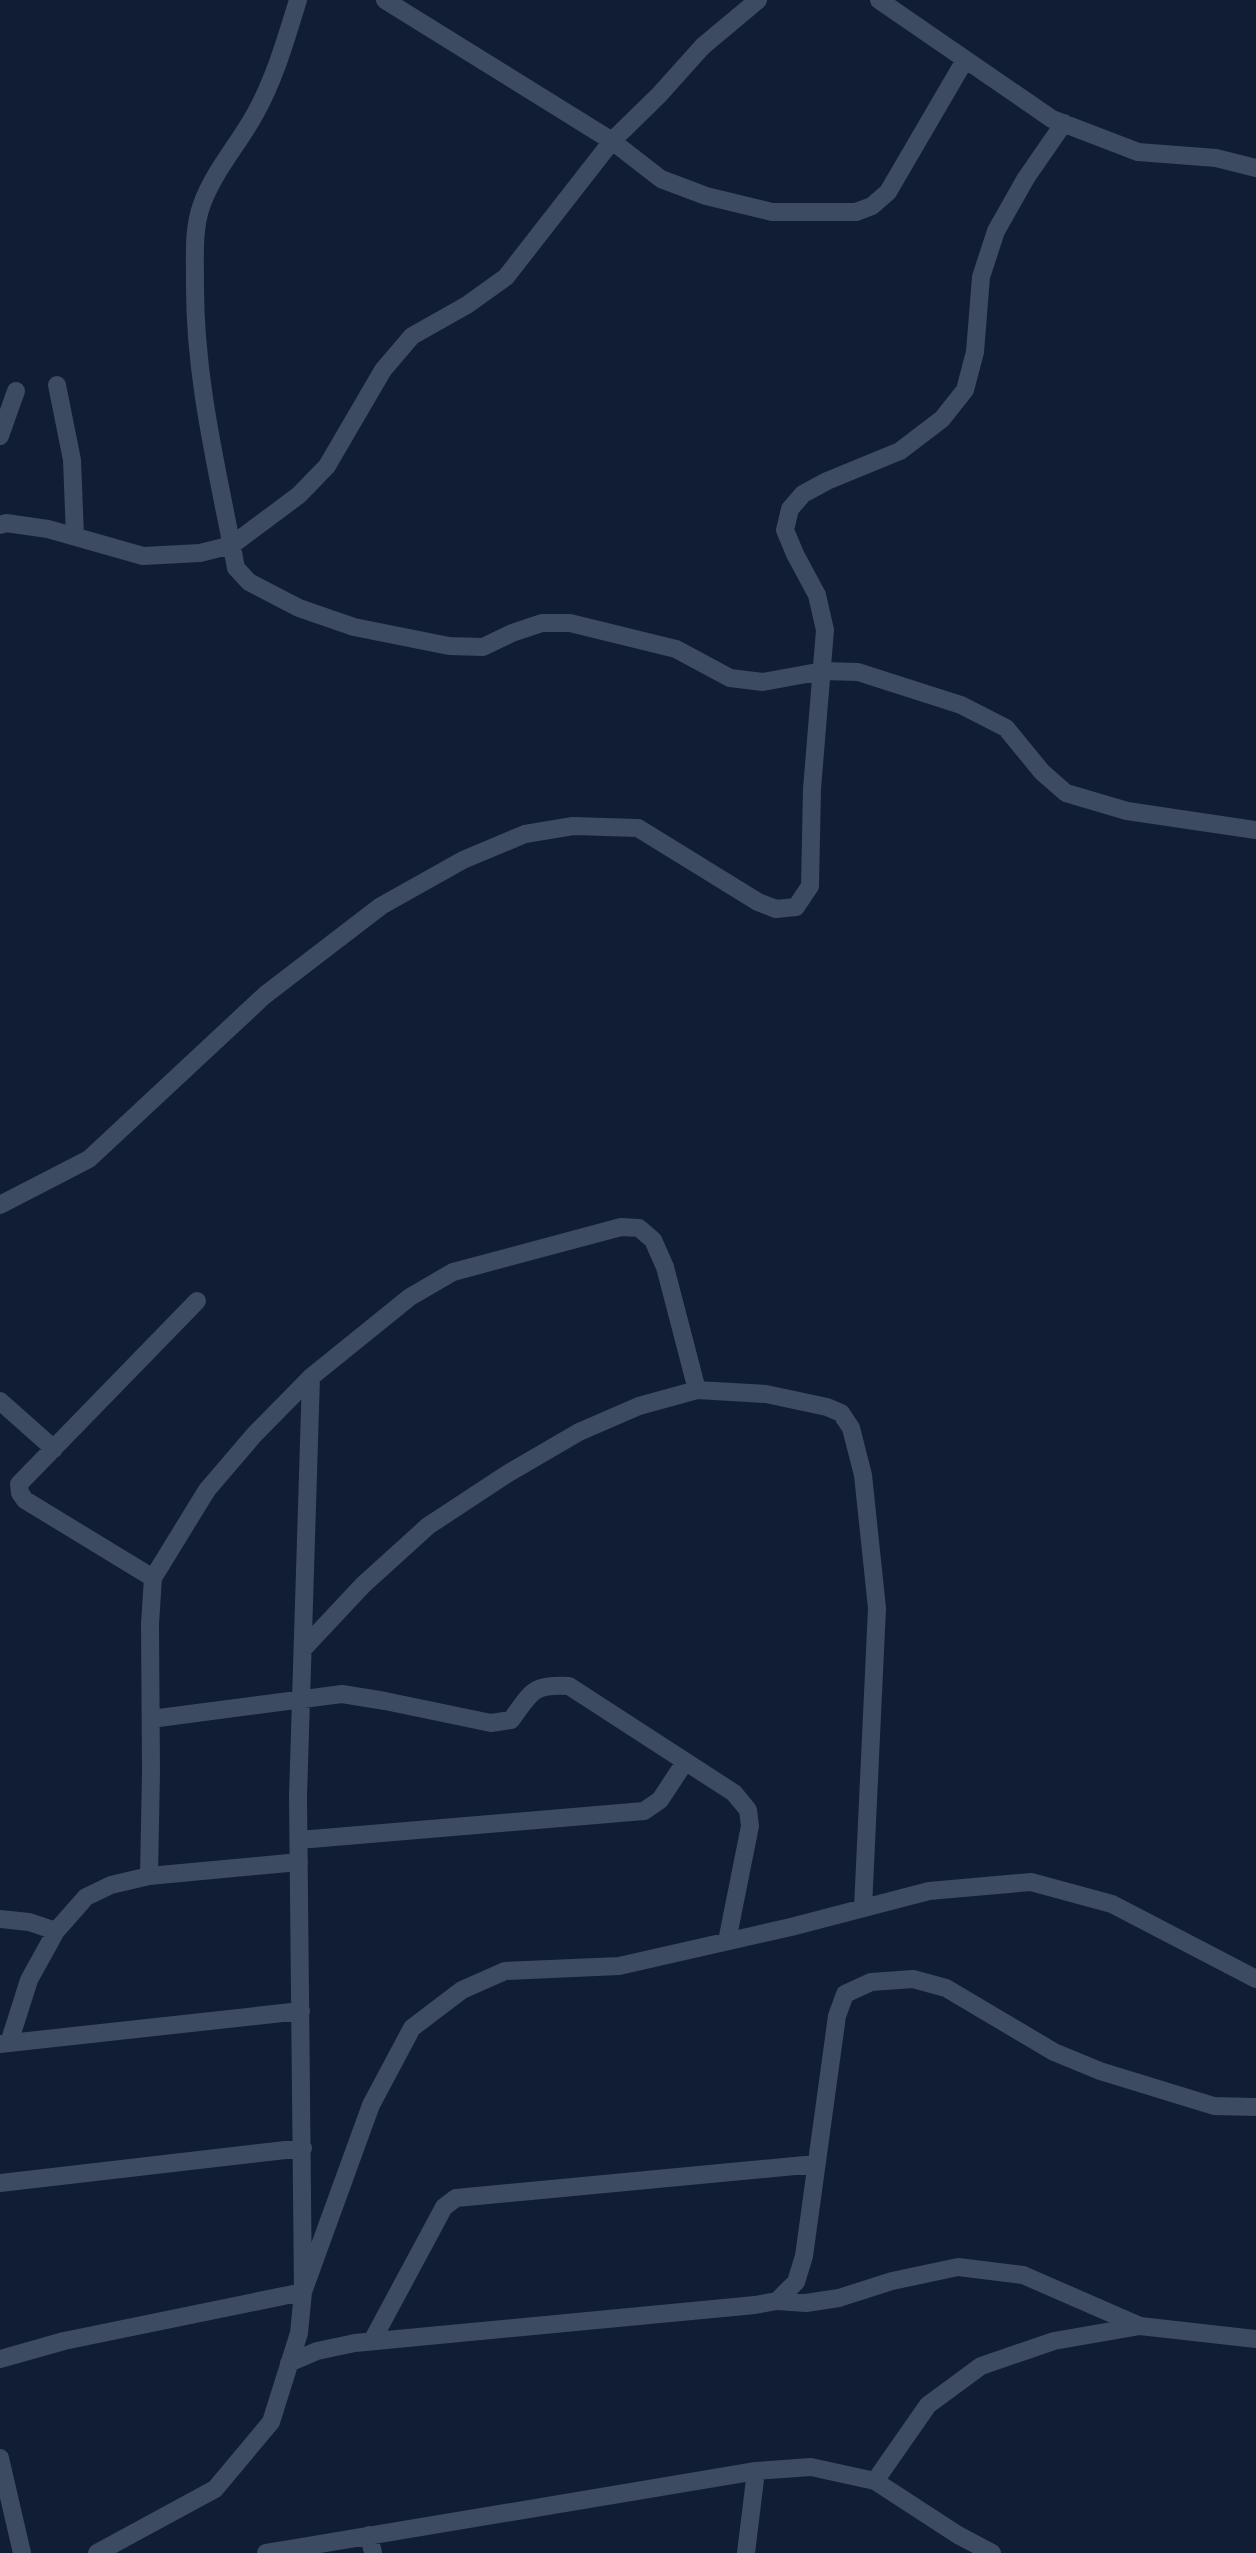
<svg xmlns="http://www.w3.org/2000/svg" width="1256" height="2553" font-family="'Golos Text',sans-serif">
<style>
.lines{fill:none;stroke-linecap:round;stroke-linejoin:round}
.minor{stroke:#3c4a62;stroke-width:18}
</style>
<rect width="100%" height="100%" fill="#101d32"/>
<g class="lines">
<path class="minor" d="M298,0C286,39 275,78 255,114C238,145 214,171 202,204C193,228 195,256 195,281C194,378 218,472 236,568L249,582L299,608L354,627L449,646L483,647L512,633L542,623H570L676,649L730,678L763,682L823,671L858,672L961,705L1006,728L1042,772L1066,793L1127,811L1256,830
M385,0L612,141L659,95L703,46L758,0
M879,0L1052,119L1138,152L1216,158L1256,168
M57,385L72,460L75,536
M0,436L16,391
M0,525L6,523L48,529L143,556L200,553L232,545L299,495L327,466L383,370L412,336L467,305L506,277L612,141L661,179L706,196L772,212H856L872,206L888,192L965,60
M0,1205L89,1159L265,995L381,906L463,860L525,834L573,826L638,828L758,902L776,909L796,907L810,886L812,789L825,630L817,595L795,554L785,530L790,509L803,494L827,481L900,451L942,419L965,390L975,352L981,277L996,231L1026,178L1064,123
M0,1401L54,1449
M153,1578L25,1500L20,1493L19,1484L197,1301
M303,1649L363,1585L428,1526L507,1474L579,1432L639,1406L697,1390L766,1394L827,1407L841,1413L851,1428L863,1475L877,1608L863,1908
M151,1719L342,1694L385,1701L491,1723L511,1720C532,1692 531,1684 569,1686L734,1793L748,1810L750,1826L727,1941
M299,1840L644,1811L660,1800L685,1762
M149,1876L151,1772L150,1624L153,1578L207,1490L254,1435L311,1377L410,1297L453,1272L621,1227L639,1228L653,1240L665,1267L697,1390
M0,1919L29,1922L56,1931
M9,2043L29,1980L56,1931L86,1897L111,1885L149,1876L299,1862
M0,2044L301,2011
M0,2183L303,2148
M777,2301L796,2282L804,2256L837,2016L845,1994L871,1982L913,1979L946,1988L1054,2052L1100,2071L1214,2106L1256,2107
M372,2341L444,2207L456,2198L816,2164
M0,2359L64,2341L303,2292L298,1797L311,1377
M289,2363L317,2351L355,2343L755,2305L777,2301L806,2303L839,2298L892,2281L958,2267L1023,2275L1140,2326
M0,2458L22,2553
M875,2481L928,2405L981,2366L1054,2341L1140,2326L1256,2339
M369,2535L373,2553
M97,2553L215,2489L271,2422L299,2333L303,2292L371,2105L412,2028L462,1990L505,1971L619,1966L791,1927L929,1891L1031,1882L1112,1904L1256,1979
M266,2553L756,2471L811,2467L875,2481L958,2535L992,2553
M746,2553L756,2471"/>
</g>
</svg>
